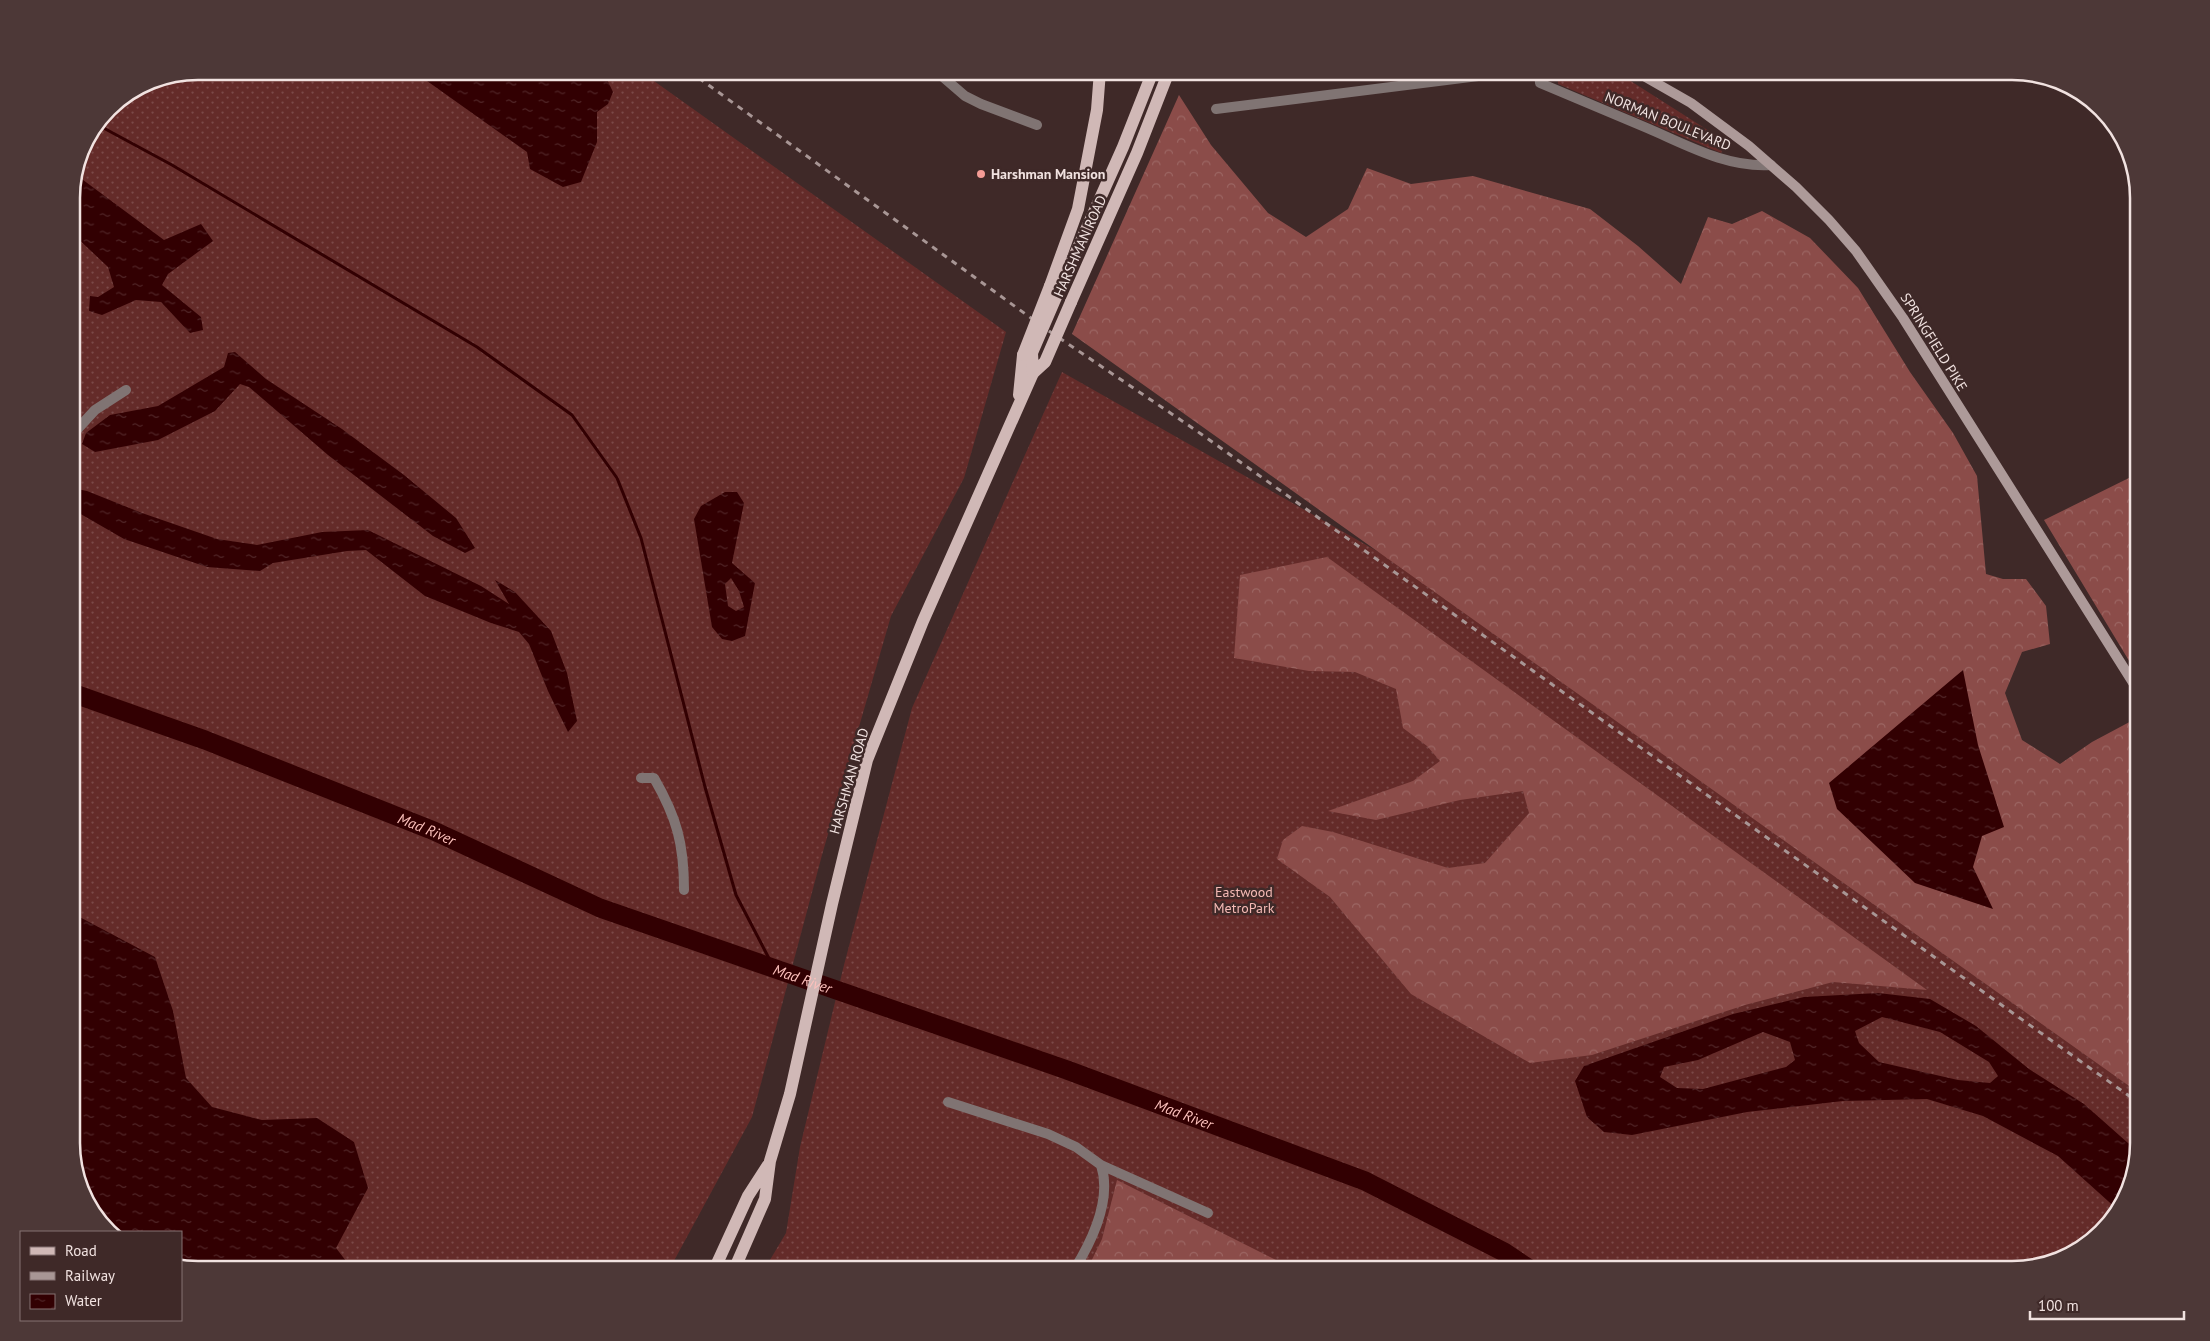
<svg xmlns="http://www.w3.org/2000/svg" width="2210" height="1341" font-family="'PT Sans',sans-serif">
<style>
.grass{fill:url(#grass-dots)}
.forest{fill:url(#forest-crowns)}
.water{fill:url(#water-ripples);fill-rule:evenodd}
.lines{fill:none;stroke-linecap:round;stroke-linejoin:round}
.stream{stroke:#320002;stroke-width:3}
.river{stroke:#320002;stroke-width:19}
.minor{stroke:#807473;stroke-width:10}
.secondary{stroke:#ad9a99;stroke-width:10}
.primary{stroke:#d0b8b6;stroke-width:12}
.rail{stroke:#a89695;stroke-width:3;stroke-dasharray:6 6;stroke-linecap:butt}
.primary-bridge{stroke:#d0b8b6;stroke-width:12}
.poi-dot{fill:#f59c96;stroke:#3f2928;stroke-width:2}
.labels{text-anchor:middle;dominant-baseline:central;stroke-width:5;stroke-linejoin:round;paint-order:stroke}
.street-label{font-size:14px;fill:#f1e2e0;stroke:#3f2928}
.poi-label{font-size:14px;font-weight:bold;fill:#f1e2e0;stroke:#3f2928;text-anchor:start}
.park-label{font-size:14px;fill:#f5bab5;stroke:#3f2928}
.water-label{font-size:15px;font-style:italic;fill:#fcc0bc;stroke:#3f2928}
.rim{fill:none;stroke:#f1e2e0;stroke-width:2.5}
</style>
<defs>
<pattern id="grass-dots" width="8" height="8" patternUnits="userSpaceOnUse" patternTransform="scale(1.25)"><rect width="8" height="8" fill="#642b29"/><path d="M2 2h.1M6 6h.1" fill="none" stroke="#7b4948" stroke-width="1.8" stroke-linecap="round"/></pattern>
<pattern id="forest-crowns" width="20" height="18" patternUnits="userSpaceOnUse" patternTransform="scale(1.25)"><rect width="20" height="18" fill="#8b4c49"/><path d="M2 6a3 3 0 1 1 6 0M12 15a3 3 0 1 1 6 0" fill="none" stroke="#9c6663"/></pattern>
<pattern id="water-ripples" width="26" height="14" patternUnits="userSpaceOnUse" patternTransform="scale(1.25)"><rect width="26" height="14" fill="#320002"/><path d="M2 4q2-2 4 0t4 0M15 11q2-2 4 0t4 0" fill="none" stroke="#502527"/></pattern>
</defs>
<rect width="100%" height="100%" fill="#3f2928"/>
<path class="grass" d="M198,71H640L1006,332L964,478L891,616L822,855L752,1117L669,1270H198L181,1265V1232H114L88,1207L72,1151V190L81,149L109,108L150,81Z
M1572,71H1615L1717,136L1727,144L1721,153L1558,84V77Z
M1062,372L1683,725L2139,1064V1143L2122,1207L2076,1253L2012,1270H764L786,1233L800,1147L844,965L912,708Z"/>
<path class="forest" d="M1179,95L1211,145L1268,213L1306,237L1348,209L1367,168L1411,184L1473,176L1590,209L1638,246L1681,284L1708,217L1732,224L1762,211L1810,238L1858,288L1910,372L1953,433L1977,476L1986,574L2003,579H2026L2046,606L2050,644L2022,652L2005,693L2022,740L2060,764L2092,742L2137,718L2139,721V1093L1072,334Z
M2139,473V673L2137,674L2044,520Z
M1327,557L1927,990L1833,982L1745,1005L1592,1055L1530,1063L1411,994L1330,897L1277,859L1283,840L1302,826L1333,832L1448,868L1485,863L1529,813L1523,791L1460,800L1376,820L1328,811L1413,781L1440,761L1427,746L1403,728L1396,689L1355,672L1309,671L1234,658L1240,575Z
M1117,1180L1296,1270H1087L1102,1239Z"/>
<path class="water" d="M413,71H603L613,92L608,104L597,112V142L581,182L563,187L530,169L527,152Z
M75,174L164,240L201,224L213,241L168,274L162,285L201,317L203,330L190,333L161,302L136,300L102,315L89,311L90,296L98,297L114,287L108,267L72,233V190Z
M235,352L266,379L342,429L404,475L456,518L475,548L465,553L433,536L328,455L249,387L240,384L215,411L158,440L95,452L82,444L86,433L110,415L158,406L224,367L228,353Z
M72,488L87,491L142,513L217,539L257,545L322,532L368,530L481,586L509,604L495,580L515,592L551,631L567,673L577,721L568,732L548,691L529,644L519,632L491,623L425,596L366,550L347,551L273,563L260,571L207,567L124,539L72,509Z
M725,492H737L744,503L732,563L755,583L745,636L732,641L722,639L712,627L694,519L701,506ZM731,578L739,591L744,607L736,611L728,606L725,584Z
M1963,670L1978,745L2004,827L1982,836L1973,867L1993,909L1915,883L1837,809L1829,783Z
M72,913L155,957L173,1011L186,1078L212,1107L262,1120L317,1118L354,1142L368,1188L336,1248L353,1270H198L181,1265V1232H114L88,1207L72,1151Z
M1878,993L1930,999L1976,1026L2029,1069L2084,1104L2137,1151L2122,1207L2118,1210L2058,1156L1983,1116L1927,1099L1843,1101L1747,1112L1632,1135L1604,1132L1587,1117L1575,1081L1584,1066L1733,1014L1804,997ZM1882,1017L1940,1032L1989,1062L1998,1076L1990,1083L1958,1080L1879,1062L1859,1043L1855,1031ZM1763,1032L1790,1042L1795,1060L1786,1067L1703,1089L1677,1088L1660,1077L1664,1067L1698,1060Z"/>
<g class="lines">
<path class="stream" d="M98,125L172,165L477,347L572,415L617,478L641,538L705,787L736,895L774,968"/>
<path class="river" id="s1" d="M72,693L205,740L434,831L600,908L1067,1070L1365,1181L1504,1252L1531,1270"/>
<path class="minor" d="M936,71L965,96L981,104L1037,125
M1539,71L1540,83C1576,98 1611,113 1647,128C1687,145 1727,168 1771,165
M1216,109L1518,71
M72,435L95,410L126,390
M641,778H654C677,818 684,844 684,890
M948,1102L1048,1134L1076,1147L1101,1165C1112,1199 1092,1241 1074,1270
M1101,1165L1208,1213"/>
<path class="secondary" d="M1635,71L1691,103L1749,146L1796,187L1829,220L1856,251L1903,318L2139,692"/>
<path class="primary" d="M1050,286L1078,209L1097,110L1100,71
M1057,295L1123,147L1153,71
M1071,302L1137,153L1169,71
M1019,395L1023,355
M714,1270L748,1196L768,1165
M734,1270L765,1199L770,1161L790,1094L832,904L867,760L923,621L1033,373"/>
<path class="rail" d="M689,71L1049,331L1194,429L2139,1103"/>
<path class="primary-bridge" d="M1023,355L1050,286
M1033,373L1032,353L1057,295
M1033,373L1045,362L1071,302"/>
</g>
<circle class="poi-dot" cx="981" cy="174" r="5"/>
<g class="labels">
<g class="street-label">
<text transform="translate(1668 121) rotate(22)">NORMAN BOULEVARD</text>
<text transform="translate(1080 246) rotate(-66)">HARSHMAN ROAD</text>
<text transform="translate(1934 342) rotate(58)">SPRINGFIELD PIKE</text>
<text transform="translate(849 781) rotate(-74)">HARSHMAN ROAD</text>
</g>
<g class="poi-label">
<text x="991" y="174">Harshman Mansion</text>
</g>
<g class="park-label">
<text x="1244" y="892">Eastwood<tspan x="1244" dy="16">MetroPark</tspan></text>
</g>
<g class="water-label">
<text stroke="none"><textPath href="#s1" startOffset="380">Mad River</textPath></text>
<text stroke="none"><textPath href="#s1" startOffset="785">Mad River</textPath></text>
<text stroke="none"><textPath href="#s1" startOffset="1190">Mad River</textPath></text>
</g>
</g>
<path d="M0 0H2210V1341H0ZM198 80H2012A118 118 0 0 1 2130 198V1143A118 118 0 0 1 2012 1261H198A118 118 0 0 1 80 1143V198A118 118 0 0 1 198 80Z" fill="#4d3837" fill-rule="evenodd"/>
<path class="rim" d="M198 80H2012A118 118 0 0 1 2130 198V1143A118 118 0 0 1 2012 1261H198A118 118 0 0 1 80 1143V198A118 118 0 0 1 198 80Z"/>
<rect x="20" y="1231" width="162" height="90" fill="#3f2928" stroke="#867372"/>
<rect x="30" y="1247" width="25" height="8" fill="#d0b8b6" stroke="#867372"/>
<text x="65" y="1256" font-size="15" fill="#f1e2e0">Road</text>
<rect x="30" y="1272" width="25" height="8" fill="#a89695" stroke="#867372"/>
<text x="65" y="1281" font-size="15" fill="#f1e2e0">Railway</text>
<rect x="30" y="1294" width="25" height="15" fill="url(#water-ripples)" stroke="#867372"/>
<text x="65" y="1306" font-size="15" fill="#f1e2e0">Water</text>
<path d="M2030 1311v8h154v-8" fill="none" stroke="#f1e2e0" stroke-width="2.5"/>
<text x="2038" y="1311" font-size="15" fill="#f1e2e0" stroke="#3f2928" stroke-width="4" paint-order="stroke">100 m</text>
</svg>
